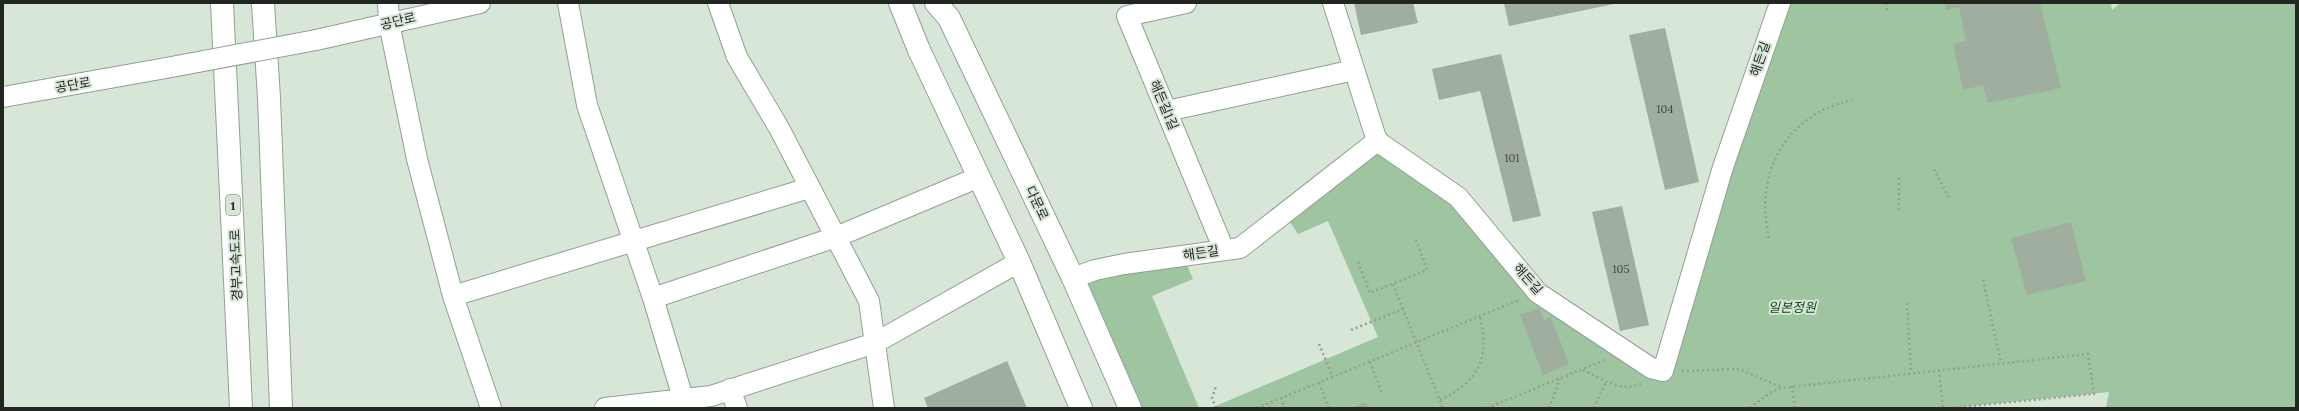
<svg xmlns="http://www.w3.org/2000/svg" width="2299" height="411" font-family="Lora,'Noto Sans KR',serif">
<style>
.green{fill:#9ec4a0}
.building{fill:#a0aea0}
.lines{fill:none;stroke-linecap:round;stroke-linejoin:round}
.minor-casing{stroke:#92a093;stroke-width:22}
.major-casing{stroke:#92a093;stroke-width:24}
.highway-casing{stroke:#92a093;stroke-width:24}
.path{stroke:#95a095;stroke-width:2.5;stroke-dasharray:2 3;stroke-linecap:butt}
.minor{stroke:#fff;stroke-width:20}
.major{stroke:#fff;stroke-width:22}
.highway{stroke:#fff;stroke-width:22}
.minor-bridge-casing{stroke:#92a093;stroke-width:22;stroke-linecap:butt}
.minor-bridge{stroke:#fff;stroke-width:20}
.labels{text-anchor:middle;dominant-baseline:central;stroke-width:4;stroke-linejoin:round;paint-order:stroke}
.number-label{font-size:11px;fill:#414841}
.shield{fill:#d8e6d8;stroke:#586058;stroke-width:1}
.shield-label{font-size:12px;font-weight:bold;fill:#212621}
.street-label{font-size:13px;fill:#212621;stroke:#d8e6d8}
.park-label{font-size:13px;font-style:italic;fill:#0c4618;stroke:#d8e6d8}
</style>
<rect width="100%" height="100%" fill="#d8e6d8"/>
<path class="green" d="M1780,3H2111L2112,10L2120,3H2296V408H2106L2109,392L1951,408H1211L1378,337L1328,221L1298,234L1284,213L1377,141L1458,197L1538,293L1663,371Z
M1183,256L1193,279L1152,296L1199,408H1130L1073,278Z"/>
<path class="building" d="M1354,3H1413L1418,23L1361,35Z
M1504,3H1614V4L1509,26Z
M1945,3H2040L2061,88L1988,103L1983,85L1963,90L1953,44L1966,41L1959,7L1946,10Z
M1665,28L1699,182L1665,190L1629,35Z
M1501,54L1541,216L1513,222L1480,91L1439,100L1432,69Z
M1622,206L1649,325L1620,331L1592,212Z
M2071,222L2086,281L2027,295L2011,238Z
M1539,308L1544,320L1551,317L1569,364L1543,375L1520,315Z
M1007,361L1027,408H928L924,398Z
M1365,402L1368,408H1352Z"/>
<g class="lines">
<defs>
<path id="minor" d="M388,3L389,23L417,159L453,296L491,408
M568,3L587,105L653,298L683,398
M718,3L737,57L779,128L869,301L884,408
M1186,3L1127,16L1224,250
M1333,3L1377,141
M316,40L480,3
M3,97L166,68
M1167,111L1354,70
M1377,141L1458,197L1538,293L1651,368L1663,371L1723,167L1780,3
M1073,278L1095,270L1124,264L1240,248L1377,141
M453,296L809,188
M653,298L836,237L979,177
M730,389L737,408
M605,408L711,396L875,343L1019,262"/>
<path id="major" d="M900,3L919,50L1019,262L1081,408
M936,3L949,18L1073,278L1130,408"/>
<path id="highway" d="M222,3L241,408
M263,3L269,98L281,408"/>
</defs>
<use href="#minor" class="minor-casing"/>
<use href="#major" class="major-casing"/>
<use href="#highway" class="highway-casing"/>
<path class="path" d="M1886,3L1887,10
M1934,169L1950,200
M1899,178V213
M1769,238C1754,173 1785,115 1852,100
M1358,262L1370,293L1427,270L1415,237
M1983,280L2001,363
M1393,284L1403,309
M1907,303L1911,373
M1351,330L1403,309L1443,408
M1319,344L1333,377
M1370,362L1382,393
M1583,370C1601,378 1622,394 1642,383
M1939,370L1943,408
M1682,371L1739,369L1781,387
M1319,383L1329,408
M1792,386L1795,408
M1281,398L1285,408
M1440,400C1479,381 1490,359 1480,317
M1216,408L1212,398L1216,386
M1257,408L1519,300
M1487,408L1605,360
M1549,408L1560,379
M1594,408L1606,381
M1750,408L1771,392L1781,388L2088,354L2094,394L1951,408"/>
<use href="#minor" class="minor"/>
<use href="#major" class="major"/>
<use href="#highway" class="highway"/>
<defs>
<path id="minor-bridge" d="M166,68L316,40"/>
</defs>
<use href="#minor-bridge" class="minor-bridge-casing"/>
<use href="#minor-bridge" class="minor-bridge"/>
</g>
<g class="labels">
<g class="number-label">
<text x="1665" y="109">104</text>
<text x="1512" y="158">101</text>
<text x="1621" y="269">105</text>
</g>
<rect class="shield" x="226" y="195" width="14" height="20" rx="3"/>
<g class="shield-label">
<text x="233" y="205">1</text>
</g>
<g class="street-label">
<text transform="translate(398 21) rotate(-13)">공단로</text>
<text transform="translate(1760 59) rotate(-71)">해든길</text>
<text transform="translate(73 85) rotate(-10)">공단로</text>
<text transform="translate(1164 105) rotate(67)">해든길1길</text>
<text transform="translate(1037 203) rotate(65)">다문로</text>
<text transform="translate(1201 253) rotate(-8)">해든길</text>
<text transform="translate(236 265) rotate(-92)">경부고속도로</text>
<text transform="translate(1528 279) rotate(48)">해든길</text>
</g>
<g class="park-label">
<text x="1792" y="307">일본정원</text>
</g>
</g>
<rect width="2299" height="411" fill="none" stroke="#212621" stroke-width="8"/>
</svg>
